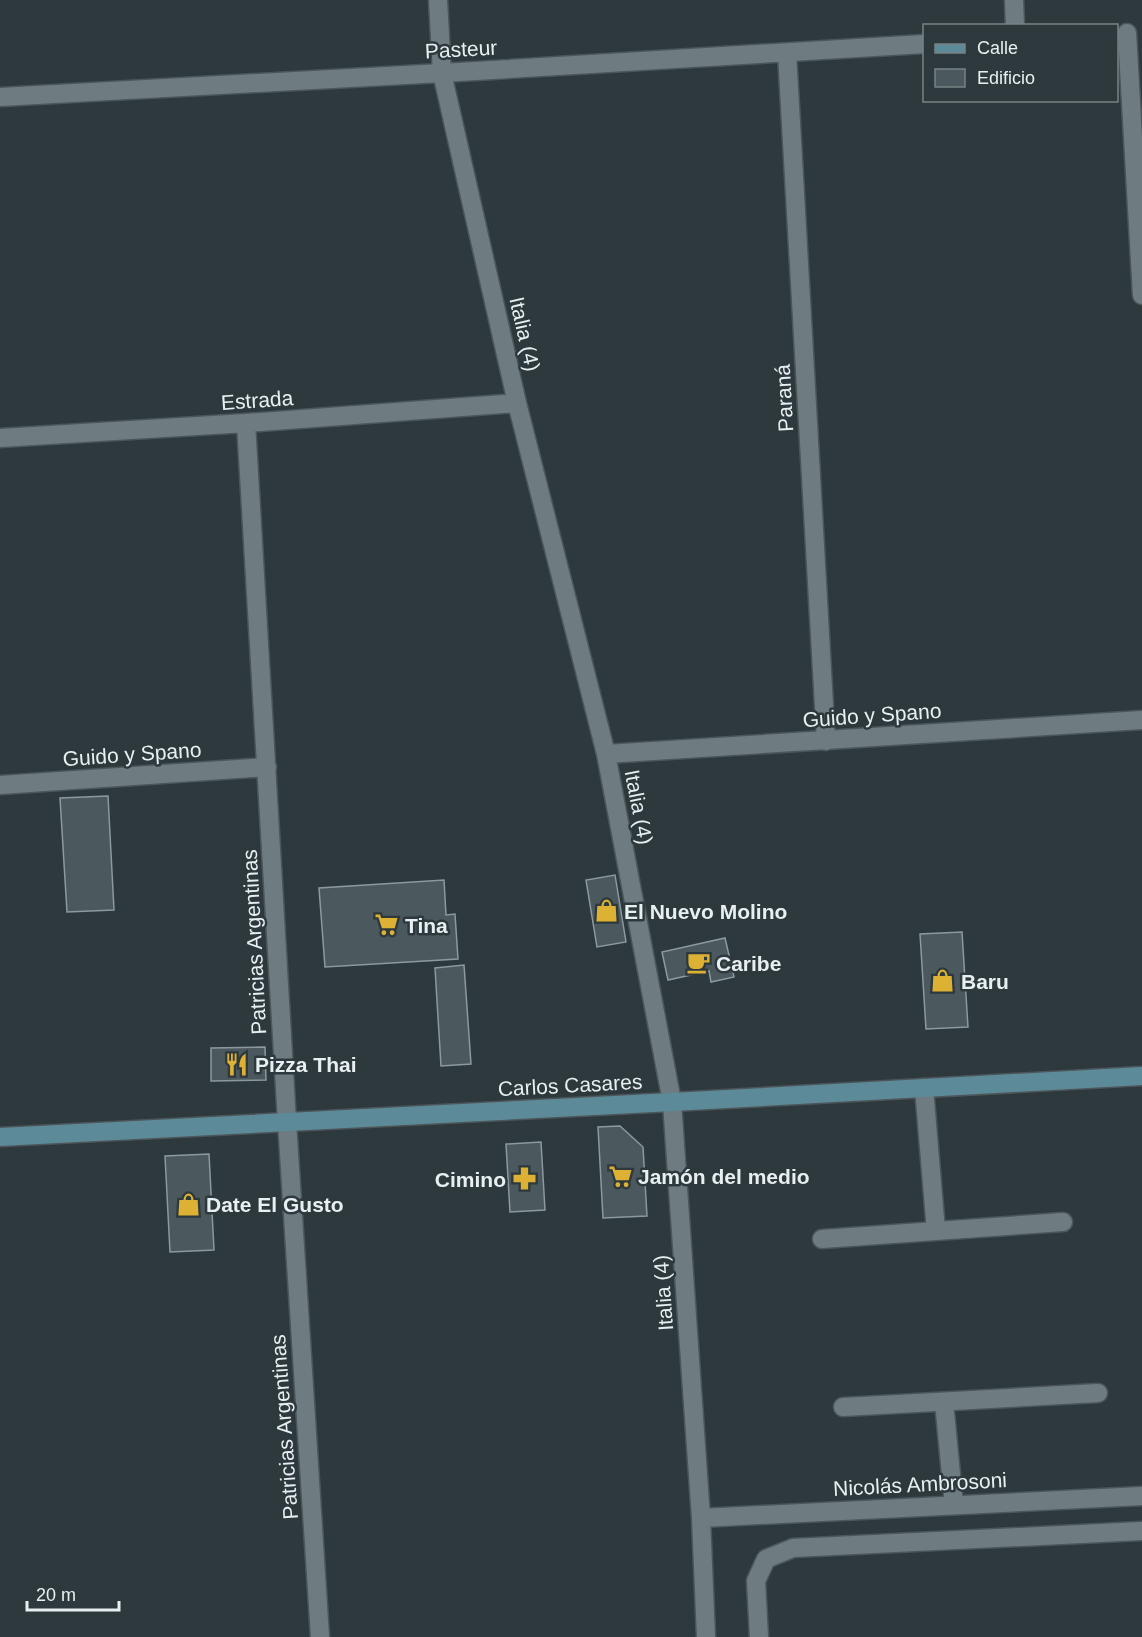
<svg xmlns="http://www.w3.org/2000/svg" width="1142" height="1637" font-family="Arial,sans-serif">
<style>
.building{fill:#4b585d;stroke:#8c9aa0;stroke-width:1.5}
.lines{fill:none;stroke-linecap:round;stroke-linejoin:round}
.street-casing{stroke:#4c565a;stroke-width:21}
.secondary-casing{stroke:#4c565a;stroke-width:21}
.street{stroke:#6e7c81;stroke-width:18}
.secondary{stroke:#5d8a98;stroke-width:18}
.labels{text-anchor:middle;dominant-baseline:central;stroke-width:5;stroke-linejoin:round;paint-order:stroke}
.street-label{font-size:21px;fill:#e8eff2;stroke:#2d393d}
.poi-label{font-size:21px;font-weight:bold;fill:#e8eff2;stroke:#2d393d;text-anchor:start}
</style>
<rect width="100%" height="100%" fill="#2d393d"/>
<path class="building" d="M108,796L114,910L67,912L60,798Z
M615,875L626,942L597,947L586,880Z
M444,880L446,915L455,914L458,959L325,967L319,888Z
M962,932L968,1027L926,1029L920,934Z
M725,938L734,977L711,982L709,971L668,980L662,952Z
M464,965L471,1064L441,1066L435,968Z
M265,1047L266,1080L211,1081V1048Z
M620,1126L643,1147L647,1216L603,1218L598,1127Z
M541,1142L545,1210L510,1212L506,1144Z
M209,1154L214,1250L170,1252L165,1156Z"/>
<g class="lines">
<defs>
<path id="street" d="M438,0L442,73L517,403L606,754L672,1102L701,1518L706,1637
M1014,0L1015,26
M1127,33L1142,295
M787,53L826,741
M0,97L442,73L924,44
M246,423L287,1122L320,1637
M0,438L246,423L517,403
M606,754L1142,720
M0,785L267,767
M924,1088L936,1231
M822,1239L1063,1222
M944,1402L954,1505
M843,1407L1098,1393
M701,1518L1142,1496
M759,1637L756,1581L766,1559L793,1548L1142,1531"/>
<path id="secondary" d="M0,1137L672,1102L1142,1076"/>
</defs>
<use href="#street" class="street-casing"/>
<use href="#secondary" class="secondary-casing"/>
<use href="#street" class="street"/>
<use href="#secondary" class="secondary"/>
</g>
<defs>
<symbol id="shop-bare" viewBox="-9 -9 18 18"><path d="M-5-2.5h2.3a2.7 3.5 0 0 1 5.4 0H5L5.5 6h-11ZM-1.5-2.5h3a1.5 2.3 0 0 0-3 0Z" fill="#ddb133" stroke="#2d393d" stroke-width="2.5" paint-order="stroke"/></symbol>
<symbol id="supermarket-bare" viewBox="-9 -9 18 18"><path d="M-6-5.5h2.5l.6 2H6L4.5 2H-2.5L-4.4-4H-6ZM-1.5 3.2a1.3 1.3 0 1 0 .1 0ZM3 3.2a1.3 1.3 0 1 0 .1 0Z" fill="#ddb133" stroke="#2d393d" stroke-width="2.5" paint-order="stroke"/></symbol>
<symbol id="cafe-bare" viewBox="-9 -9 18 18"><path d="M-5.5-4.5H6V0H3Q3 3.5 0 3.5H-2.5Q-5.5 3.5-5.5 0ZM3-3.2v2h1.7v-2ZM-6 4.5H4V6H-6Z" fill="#ddb133" stroke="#2d393d" stroke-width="2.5" paint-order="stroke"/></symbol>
<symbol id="restaurant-bare" viewBox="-9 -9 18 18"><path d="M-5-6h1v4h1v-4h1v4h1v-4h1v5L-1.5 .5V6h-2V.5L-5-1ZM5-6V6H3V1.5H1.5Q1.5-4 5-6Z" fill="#ddb133" stroke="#2d393d" stroke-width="2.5" paint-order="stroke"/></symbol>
<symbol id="pharmacy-bare" viewBox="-9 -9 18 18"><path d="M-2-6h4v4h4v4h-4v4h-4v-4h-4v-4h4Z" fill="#ddb133" stroke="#2d393d" stroke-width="2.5" paint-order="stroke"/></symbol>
</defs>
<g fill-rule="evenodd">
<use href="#shop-bare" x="590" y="894" width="33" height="33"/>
<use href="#supermarket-bare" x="370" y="908" width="33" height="33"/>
<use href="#cafe-bare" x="682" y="946" width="33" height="33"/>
<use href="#shop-bare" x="926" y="964" width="33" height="33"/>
<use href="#restaurant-bare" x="220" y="1048" width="33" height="33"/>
<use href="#supermarket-bare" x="604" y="1160" width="33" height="33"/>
<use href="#pharmacy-bare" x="508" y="1162" width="33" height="33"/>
<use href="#shop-bare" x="172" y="1188" width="33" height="33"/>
</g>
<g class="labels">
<g class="street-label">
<text transform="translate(461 49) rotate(-3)">Pasteur</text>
<text transform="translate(525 334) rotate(77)">Italia (4)</text>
<text transform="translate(784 398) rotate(-93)">Paraná</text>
<text transform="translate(257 400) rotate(-4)">Estrada</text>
<text transform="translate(872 715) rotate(-4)">Guido y Spano</text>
<text transform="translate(132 754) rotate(-4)">Guido y Spano</text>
<text transform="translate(639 807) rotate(79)">Italia (4)</text>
<text transform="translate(254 942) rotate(-93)">Patricias Argentinas</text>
<text transform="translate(570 1085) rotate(-3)">Carlos Casares</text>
<text transform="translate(663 1293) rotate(-94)">Italia (4)</text>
<text transform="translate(284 1427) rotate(-94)">Patricias Argentinas</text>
<text transform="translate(920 1484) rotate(-3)">Nicolás Ambrosoni</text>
</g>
<g class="poi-label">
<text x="624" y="911">El Nuevo Molino</text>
<text x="405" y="925">Tina</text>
<text x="716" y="963">Caribe</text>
<text x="961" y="981">Baru</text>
<text x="255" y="1064">Pizza Thai</text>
<text x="638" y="1176">Jamón del medio</text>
<text x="506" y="1179" text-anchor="end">Cimino</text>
<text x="206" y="1204">Date El Gusto</text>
</g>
</g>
<rect x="923" y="24" width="195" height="78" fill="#2d393d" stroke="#788285" stroke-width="1.5"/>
<rect x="935" y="44" width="30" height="9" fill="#5d8a98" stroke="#788285" stroke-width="1.5"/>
<text x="977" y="54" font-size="18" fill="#e8eff2">Calle</text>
<rect x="935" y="69" width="30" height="18" fill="#4b585d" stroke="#788285" stroke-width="1.5"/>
<text x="977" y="84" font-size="18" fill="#e8eff2">Edificio</text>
<path d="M27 1601v9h92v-9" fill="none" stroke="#e8eff2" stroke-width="3"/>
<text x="36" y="1601" font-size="18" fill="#e8eff2" stroke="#2d393d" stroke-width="4.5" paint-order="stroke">20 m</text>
</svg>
